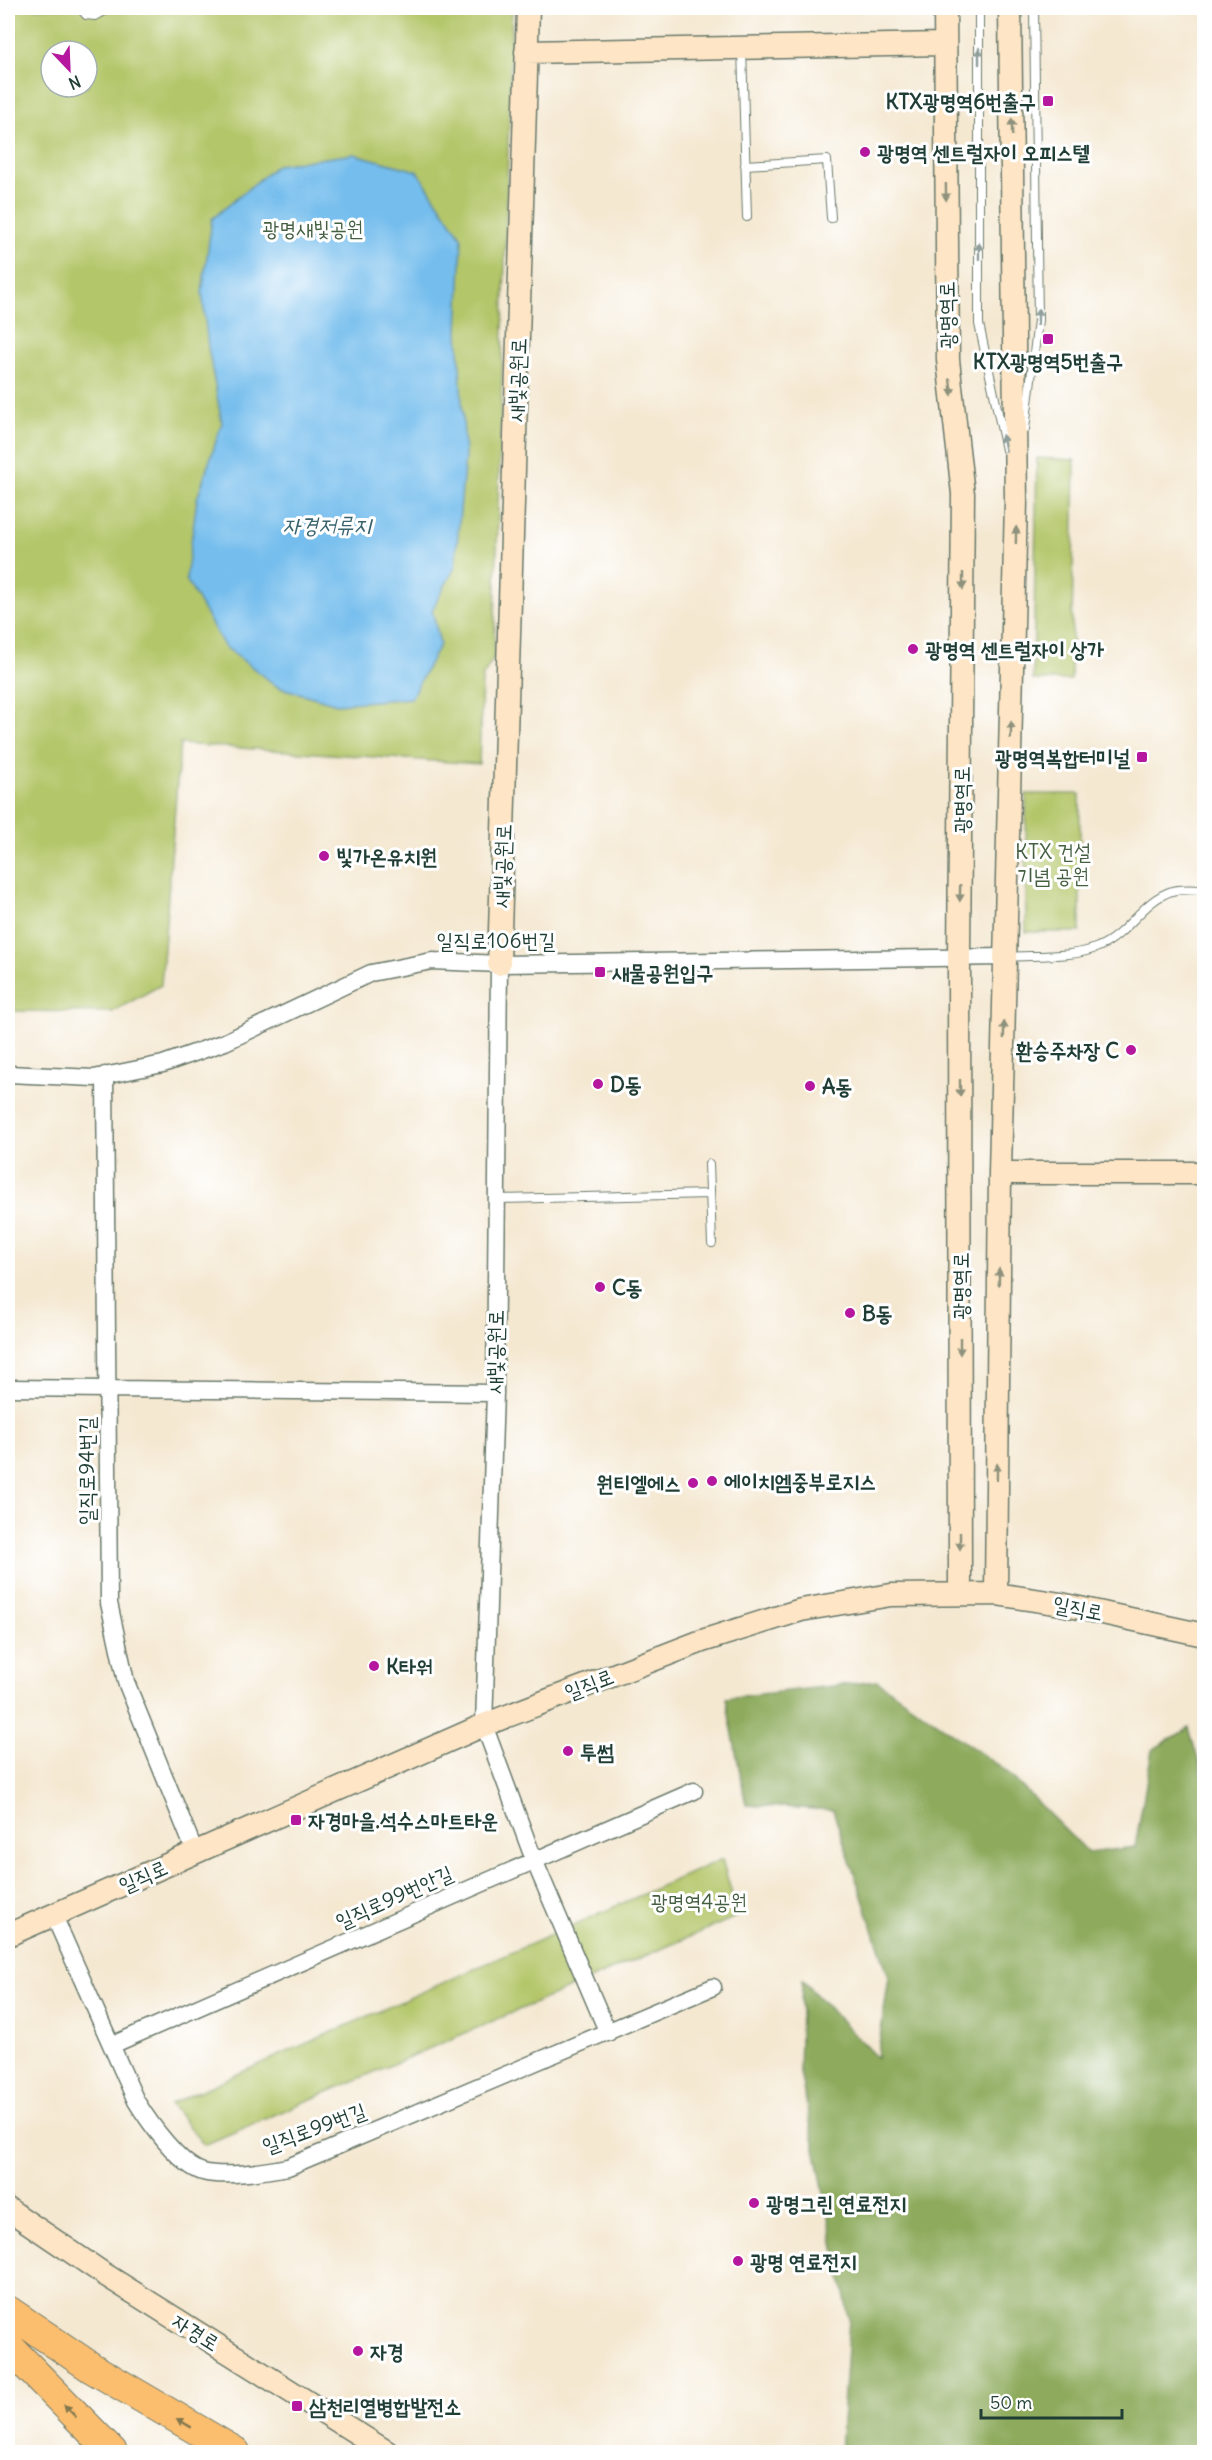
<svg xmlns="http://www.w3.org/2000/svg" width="1212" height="2460" font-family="Delius,'Poor Story',sans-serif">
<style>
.green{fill:#b3c669;stroke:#69824e;stroke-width:1.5;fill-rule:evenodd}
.forest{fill:#8eab5d;stroke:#567448;stroke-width:1.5}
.water{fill:#75bded;stroke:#4a7d90;stroke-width:1.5}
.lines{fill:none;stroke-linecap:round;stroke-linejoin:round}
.lane-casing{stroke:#6a796b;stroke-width:10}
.street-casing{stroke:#6a796b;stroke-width:19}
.secondary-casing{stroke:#6a796b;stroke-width:25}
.highway-casing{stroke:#6a796b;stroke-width:32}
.lane{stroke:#fff;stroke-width:8}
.street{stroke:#fff;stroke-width:16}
.secondary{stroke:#fde5c5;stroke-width:22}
.highway{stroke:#fbbd6e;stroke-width:30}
.oneway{fill:#8f9e9a}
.oneway2{fill:#8e917c}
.oneway3{fill:#82774e}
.poi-dot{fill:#b5179e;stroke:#fff;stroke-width:2}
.labels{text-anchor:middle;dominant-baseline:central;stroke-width:6;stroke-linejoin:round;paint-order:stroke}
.poi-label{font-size:21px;font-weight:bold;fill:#1f3d34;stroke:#fff;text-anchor:start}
.park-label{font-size:21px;fill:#445f41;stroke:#fff}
.street-label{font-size:21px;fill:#1f3d34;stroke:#fff}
.water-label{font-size:22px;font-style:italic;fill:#39636c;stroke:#fff}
</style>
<rect width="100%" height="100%" fill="#fff"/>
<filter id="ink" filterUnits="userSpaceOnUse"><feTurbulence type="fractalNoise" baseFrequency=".0167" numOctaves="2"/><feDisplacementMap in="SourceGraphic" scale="12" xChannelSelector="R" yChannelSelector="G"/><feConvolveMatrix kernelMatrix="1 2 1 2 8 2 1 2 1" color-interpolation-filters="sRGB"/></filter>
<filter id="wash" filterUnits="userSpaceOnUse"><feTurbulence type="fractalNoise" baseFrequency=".008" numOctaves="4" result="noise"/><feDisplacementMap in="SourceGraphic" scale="24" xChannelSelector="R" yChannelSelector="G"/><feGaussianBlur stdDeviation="1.35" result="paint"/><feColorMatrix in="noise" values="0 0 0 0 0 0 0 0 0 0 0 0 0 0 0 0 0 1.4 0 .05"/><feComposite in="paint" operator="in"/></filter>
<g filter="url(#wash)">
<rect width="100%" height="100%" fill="#f4e8d1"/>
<path class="green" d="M8,8H512L494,657L482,678L479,764L180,744L161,985L112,1012L8,1011ZM51,51H87V87H51Z
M1037,458L1075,460L1071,680H1033Z
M1026,794H1080V932H1026Z
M722,1859L738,1916L204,2145L170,2104Z"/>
<path class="forest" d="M877,1681L1006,1771L1088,1853L1135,1847L1152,1750L1189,1728L1204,1781V2452H840L849,2318L799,2068L802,1980L877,2058L889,1977L833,1810L746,1805L726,1698Z"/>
<path class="water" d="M354,154L417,171L462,238L458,331L465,455L455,567L432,610L440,644L411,698L337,704L278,687L224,646L186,579L197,499L222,423L208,347L202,292L212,219L277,165Z"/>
</g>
<g filter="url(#ink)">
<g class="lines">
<defs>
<path id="lane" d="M80,8L86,15L95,16L111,8
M979,8V324L1006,450
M742,48L747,217
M745,165L827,160L831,218
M1025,429L1038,320L1034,8
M1006,957C1033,955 1074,958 1098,947C1128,935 1141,901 1172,891C1182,888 1194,890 1204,890
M709,1164L712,1243
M497,1199L710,1194"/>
<path id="street" d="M499,964L495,1393L484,1725L534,1860L608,2033
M8,1074L94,1078L163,1064L225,1042L371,973L432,961L499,964L1005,957
M105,1075L109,1603L126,1682L195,1852
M8,1388L495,1393
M54,1916L136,2101C149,2122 179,2165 203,2172C226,2178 265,2171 288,2167L713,1987
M112,2045L694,1791"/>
<path id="secondary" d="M945,8L948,360L963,494L959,956L960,1593
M526,52L944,44
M499,964L528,8
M1000,1173H1204
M996,1594L1000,1173L1016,501L1010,8
M8,1935L484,1725L702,1641L801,1610L891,1595L996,1594L1061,1604L1204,1635
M8,2209L104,2274L387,2452"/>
<path id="highway" d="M8,2311L92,2368L235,2452
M8,2346L112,2452"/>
</defs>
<use href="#lane" class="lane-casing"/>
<use href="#street" class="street-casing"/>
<use href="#secondary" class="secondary-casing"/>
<use href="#highway" class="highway-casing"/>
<use href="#lane" class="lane"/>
<use href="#street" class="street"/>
<use href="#secondary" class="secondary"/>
<use href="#highway" class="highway"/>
</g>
<defs><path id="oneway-solid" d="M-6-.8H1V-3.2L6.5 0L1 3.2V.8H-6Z" transform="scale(1.5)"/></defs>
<g class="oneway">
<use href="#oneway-solid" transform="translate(979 56) rotate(-90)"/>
<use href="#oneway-solid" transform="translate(979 251) rotate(-90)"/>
<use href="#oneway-solid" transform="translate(1038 317) rotate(-88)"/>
<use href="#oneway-solid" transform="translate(1004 443) rotate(-102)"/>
</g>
<g class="oneway2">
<use href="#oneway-solid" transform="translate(1012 127) rotate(-91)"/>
<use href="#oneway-solid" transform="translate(946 192) rotate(89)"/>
<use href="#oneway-solid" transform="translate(951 387) rotate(83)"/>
<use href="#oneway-solid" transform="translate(1016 535) rotate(-89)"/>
<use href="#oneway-solid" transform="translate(963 581) rotate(90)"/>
<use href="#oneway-solid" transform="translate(1011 730) rotate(-89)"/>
<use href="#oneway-solid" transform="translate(960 893) rotate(91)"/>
<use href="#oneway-solid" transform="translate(1004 1030) rotate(-89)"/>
<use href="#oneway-solid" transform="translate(960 1088) rotate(90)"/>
<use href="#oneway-solid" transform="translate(999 1277) rotate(-89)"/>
<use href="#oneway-solid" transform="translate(960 1346) rotate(90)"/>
<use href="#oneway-solid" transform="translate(997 1472) rotate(-89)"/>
<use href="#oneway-solid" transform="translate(960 1541) rotate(90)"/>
</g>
<g class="oneway3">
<use href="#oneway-solid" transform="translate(70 2411) rotate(-135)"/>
<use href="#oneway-solid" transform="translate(184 2423) rotate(-149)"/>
</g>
</g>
<g class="poi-dot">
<rect x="1042" y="95" width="12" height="12" rx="3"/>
<circle cx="865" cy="152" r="6"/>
<rect x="1042" y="333" width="12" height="12" rx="3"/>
<circle cx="913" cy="649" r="6"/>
<rect x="1136" y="751" width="12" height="12" rx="3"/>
<circle cx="324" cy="856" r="6"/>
<rect x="594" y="966" width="12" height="12" rx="3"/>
<circle cx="1131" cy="1050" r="6"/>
<circle cx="598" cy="1084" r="6"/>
<circle cx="810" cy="1086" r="6"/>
<circle cx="600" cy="1287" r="6"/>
<circle cx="850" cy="1313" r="6"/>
<circle cx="712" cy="1481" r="6"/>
<circle cx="693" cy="1483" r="6"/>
<circle cx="374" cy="1666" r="6"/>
<circle cx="568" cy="1751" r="6"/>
<rect x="290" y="1814" width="12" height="12" rx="3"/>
<circle cx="754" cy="2203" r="6"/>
<circle cx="738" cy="2261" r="6"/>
<circle cx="358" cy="2351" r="6"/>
<rect x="291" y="2400" width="12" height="12" rx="3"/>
</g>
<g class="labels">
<g class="poi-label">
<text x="1036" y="101" text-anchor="end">KTX광명역6번출구</text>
<text x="877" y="152">광명역 센트럴자이 오피스텔</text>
<text x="1048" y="361" text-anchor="middle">KTX광명역5번출구</text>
<text x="925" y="649">광명역 센트럴자이 상가</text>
<text x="1130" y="757" text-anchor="end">광명역복합터미널</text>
<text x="336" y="856">빛가온유치원</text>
<text x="612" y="972">새물공원입구</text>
<text x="1119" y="1050" text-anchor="end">환승주차장 C</text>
<text x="610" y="1084">D동</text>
<text x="822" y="1086">A동</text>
<text x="612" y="1287">C동</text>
<text x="862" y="1313">B동</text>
<text x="724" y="1481">에이치엠중부로지스</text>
<text x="681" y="1483" text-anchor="end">원티엘에스</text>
<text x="386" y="1666">K타워</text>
<text x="580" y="1751">투썸</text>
<text x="308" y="1820">자경마을.석수스마트타운</text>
<text x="766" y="2203">광명그린 연료전지</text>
<text x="750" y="2261">광명 연료전지</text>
<text x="370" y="2351">자경</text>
<text x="309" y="2406">삼천리열병합발전소</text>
</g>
<g class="park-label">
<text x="313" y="228">광명새빛공원</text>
<text x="1053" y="851">KTX 건설<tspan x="1053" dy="24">기념 공원</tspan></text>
<text x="699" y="1901">광명역4공원</text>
</g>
<g class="street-label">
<text transform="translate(947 315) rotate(-91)">광명역로</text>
<text transform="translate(517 380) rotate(-88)">새빛공원로</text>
<text transform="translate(961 800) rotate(-90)">광명역로</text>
<text transform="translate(502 866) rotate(-88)">새빛공원로</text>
<text x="496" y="940">일직로106번길</text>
<text transform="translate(960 1286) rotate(-90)">광명역로</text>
<text transform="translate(495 1352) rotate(-89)">새빛공원로</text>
<text transform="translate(86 1471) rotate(-90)">일직로94번길</text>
<text transform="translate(1078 1608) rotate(11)">일직로</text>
<text transform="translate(589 1684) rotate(-21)">일직로</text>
<text transform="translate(143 1876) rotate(-24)">일직로</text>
<text transform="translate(394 1897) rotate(-24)">일직로99번안길</text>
<text transform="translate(314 2128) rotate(-20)">일직로99번길</text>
<text transform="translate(196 2332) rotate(32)">자경로</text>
</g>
<g class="water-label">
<text x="327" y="525">자경저류지</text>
</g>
</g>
<rect width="1212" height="2460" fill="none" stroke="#fff" stroke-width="30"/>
<g transform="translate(69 69) rotate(157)"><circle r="28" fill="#ffffff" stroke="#a5b1ae" stroke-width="1.5"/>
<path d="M0-4.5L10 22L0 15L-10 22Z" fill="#b5179e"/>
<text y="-9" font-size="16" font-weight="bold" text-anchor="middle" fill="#1f3d34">N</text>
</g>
<path d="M981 2409v9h141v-9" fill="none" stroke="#1f3d34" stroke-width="3"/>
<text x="990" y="2409" font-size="18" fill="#1f3d34" stroke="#ffffff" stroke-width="4.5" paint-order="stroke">50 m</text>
</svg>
